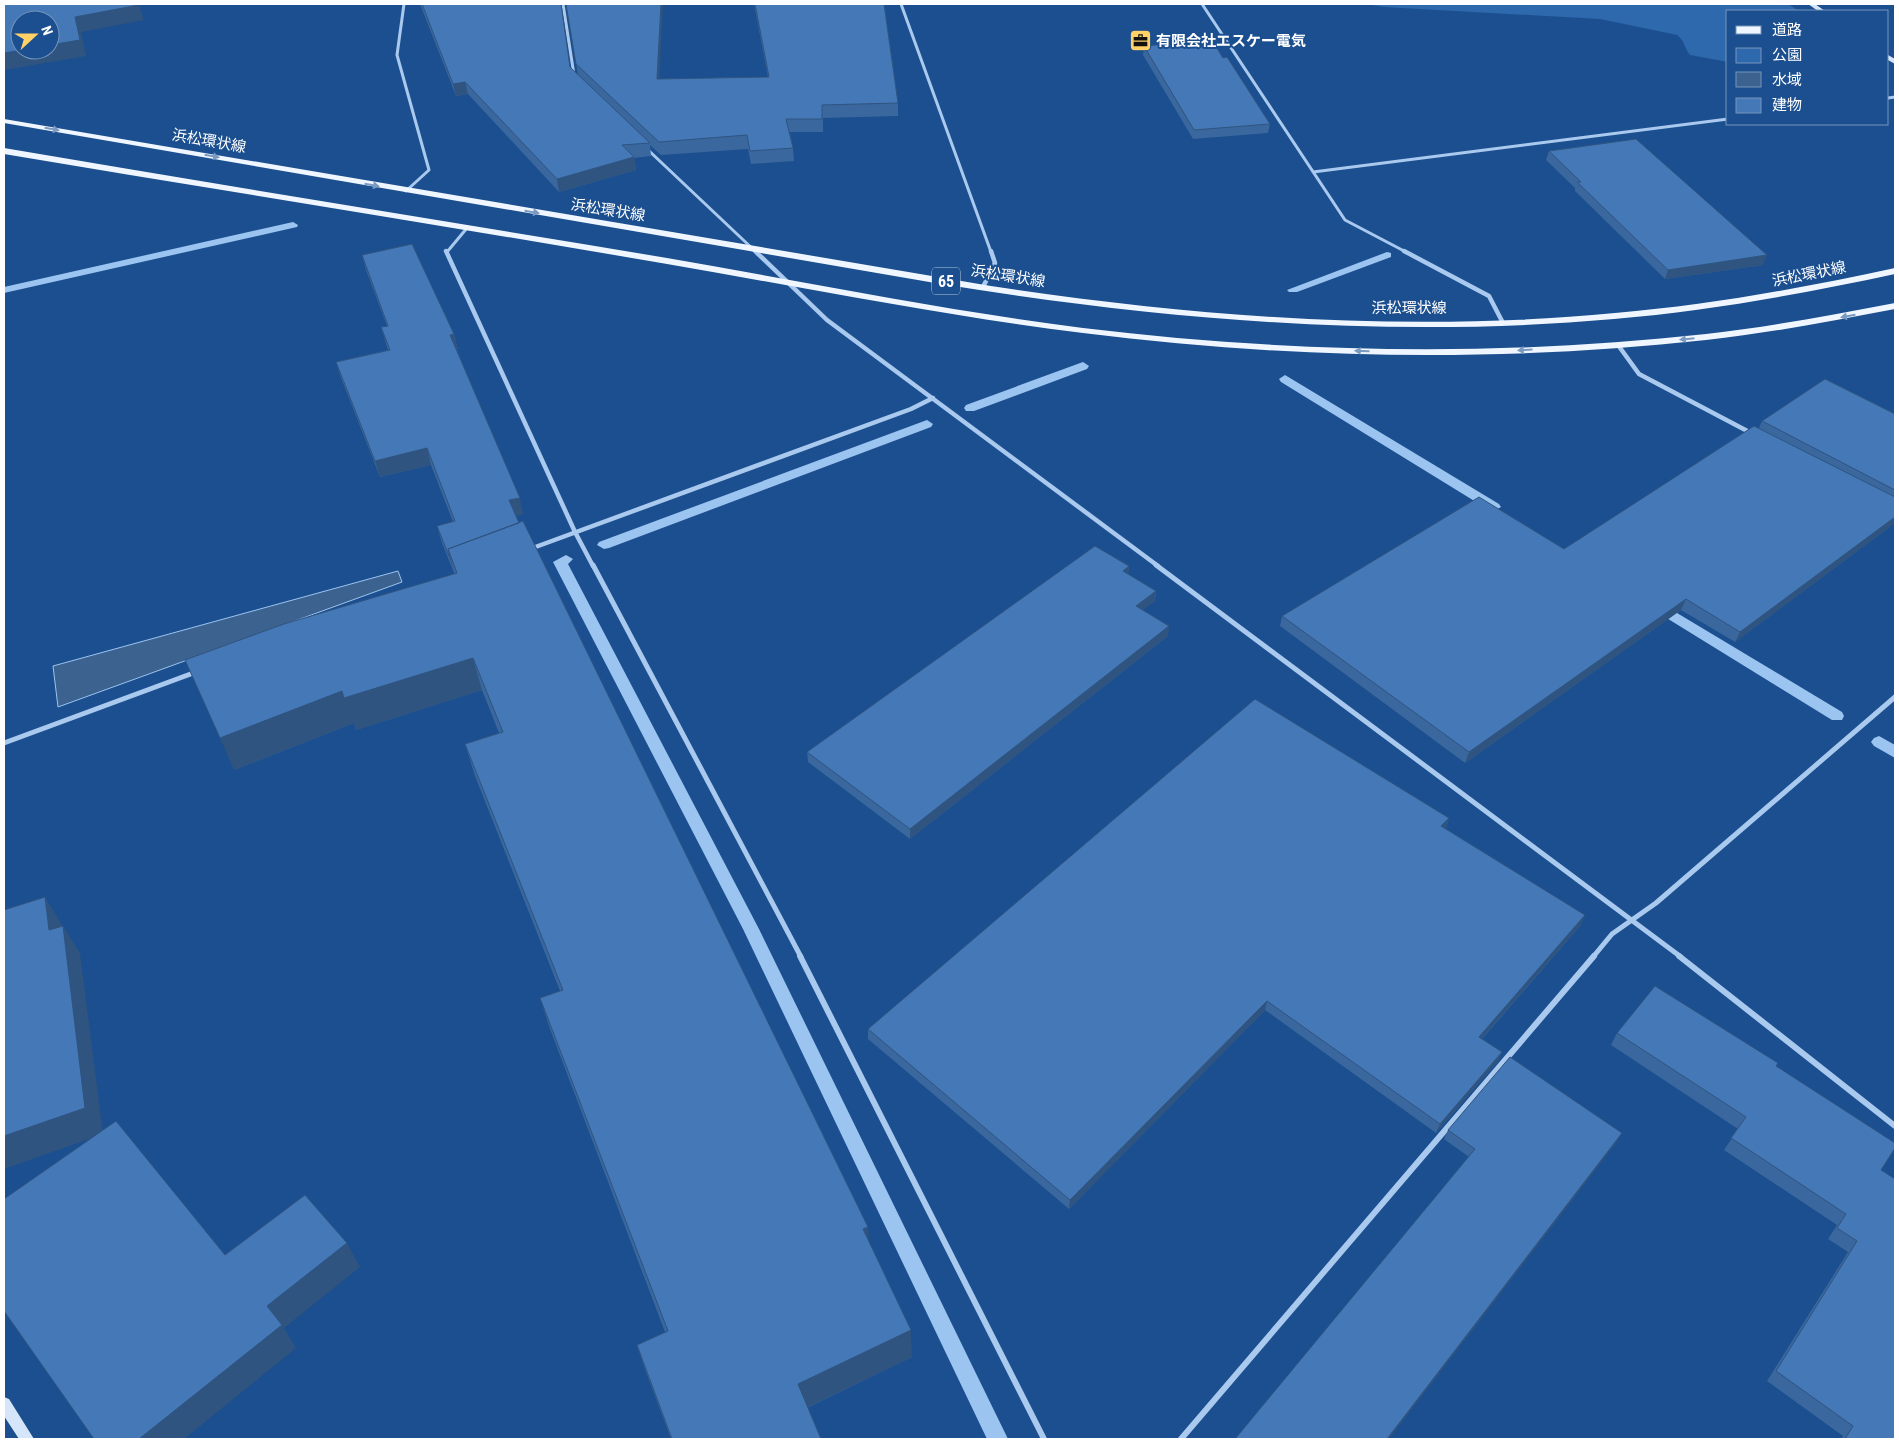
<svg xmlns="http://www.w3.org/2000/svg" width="1899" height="1443" font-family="'Roboto Condensed','Noto Sans JP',sans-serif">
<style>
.green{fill:#2e69ad}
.water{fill:#3c6290;stroke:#9cc4f0}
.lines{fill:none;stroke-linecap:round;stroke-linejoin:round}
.stream{fill:#9cc4f0;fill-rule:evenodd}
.street-far3{stroke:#a9c9ee;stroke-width:3}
.street-far2{stroke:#a9c9ee;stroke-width:4.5}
.street-far1{stroke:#a9c9ee;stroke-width:5}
.street{stroke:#a9c9ee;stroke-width:6}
.secondary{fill:#d6e6fa;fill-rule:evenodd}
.primary{fill:#f0f6ff;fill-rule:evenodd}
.wall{fill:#3a679d}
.shaded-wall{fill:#305480}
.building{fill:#4478b7;stroke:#305480}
.oneway{fill:#7b9ac1}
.labels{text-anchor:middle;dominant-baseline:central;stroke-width:4;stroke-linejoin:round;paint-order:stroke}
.far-poi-label{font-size:15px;font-weight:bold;fill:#fff;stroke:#1b4f8f;text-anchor:start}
.far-street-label{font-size:15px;fill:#fff;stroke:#1b4f8f}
.shield{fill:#1b4f8f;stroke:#bbcadd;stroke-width:1}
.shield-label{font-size:16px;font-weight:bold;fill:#fff}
</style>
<rect width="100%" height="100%" fill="#1b4f8f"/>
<path class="green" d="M1366,4H1788L1799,11H1728V62L1690,55C1684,48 1685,41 1677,35L1600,19L1384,7Z"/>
<path class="water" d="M398,571L402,582L58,707L53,666Z"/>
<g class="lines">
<path class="stream" d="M293,222L298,225L297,227L4,293V287Z
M1387,252L1391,253V257L1297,292H1289L1287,290Z
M1083,362L1089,366L1087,369L974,411H966L964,408L966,405Z
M1285,375L1499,504L1501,507L1494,511L1489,510L1281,382L1279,379Z
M927,420L933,424L931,427L609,548L604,549L597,545L599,542Z
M566,555L573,559L568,564L759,929L1008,1439H987L743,929L553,562Z
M1657,601L1842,712L1844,716L1842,720H1832L1652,609L1650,606L1652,603Z
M1879,736L1895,745V758L1874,746L1871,742L1874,738Z"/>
<path class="street-far3" d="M404,4L397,55L429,170L406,191
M563,4L574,75
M901,4L991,252
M1202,4L1345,220L1406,252
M1888,98L1895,97
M646,148L756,252
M1313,172L1728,119
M447,252L467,228"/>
<path class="street-far2" d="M446,251L575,532L593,566
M755,251L827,320L1158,566
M1404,251L1489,296L1503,323
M983,287L995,263L991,251
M1618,345L1639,374L1753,434
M530,549L911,409L933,398"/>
<path class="street-far1" d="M593,565L801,957
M1156,565L1681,957
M4,743L196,672
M1593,957L1612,934L1656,903L1895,697"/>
<path class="street" d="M800,956L1044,1439
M1679,956L1895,1126
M1181,1439L1594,956"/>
<path class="secondary" d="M1808,4H1815L1825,11H1818Z
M1888,55L1895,59V64L1888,60Z
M4,1397L9,1399L34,1439H19L4,1416Z"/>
<path class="primary" d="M4,119L991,286C1197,317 1407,333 1615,313C1710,305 1802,288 1895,268V274C1802,294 1709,311 1614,319C1389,339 1164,320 941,284L4,123Z
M4,148C225,186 446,221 667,258C805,282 943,310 1083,328C1289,353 1499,357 1706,334C1769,327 1832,315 1895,303V309C1832,321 1770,333 1706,340C1499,363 1289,359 1083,333C944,316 806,288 667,264C446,226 225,191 4,154Z"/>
</g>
<path class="wall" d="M420,4H561L570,67L578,75L566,4L659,79L768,77L754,4H884L898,103V116L823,118V132H790L793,148L794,161L751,164L748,149L661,155L650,145L651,156L634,158L636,170L559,192L468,94L456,96Z
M1144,46L1223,58L1270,124L1268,133L1193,139L1143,55Z
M1549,151L1763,265L1665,279L1575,191V188L1546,160Z
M362,255L454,334L458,350H457L523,514L516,516L869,1242L912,1357L807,1408L821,1439H671L646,1372L637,1345L665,1332L550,1029L540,998L560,991L475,776L465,744L499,733L482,690L356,730L354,723L234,770L454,574V573L442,543L437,526L453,522L431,465L380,477L341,378L336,362L388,350L381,327L387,326L366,270Z
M1895,414V523L1735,642L1681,610L1465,763L1280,626L1282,616L1564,549L1759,428L1762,421Z
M1129,566L1128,574L1156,591L1155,601L1142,610L1168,636L910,839L808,762L807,752Z
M1449,818L1446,828L1445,829L1581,925L1482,1039L1502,1052L1498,1061L1436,1133L1265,1010L1069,1209L868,1039V1029Z
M1617,1033L1776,1066L1881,1170L1895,1439H1841L1843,1436L1767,1381L1848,1252L1828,1239L1837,1225L1724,1150L1738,1129L1611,1045Z
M1448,1130L1617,1142L1469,1157L1444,1139Z"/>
<path class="shaded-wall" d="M661,4H663L659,92L657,79Z
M139,5L144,20L81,32L86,56L4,70V53L23,50H50V45L75,17Z
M465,82L468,94L456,96L453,84Z
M634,157L636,170L559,192L557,179Z
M1767,255L1763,265L1665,279L1668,270Z
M454,334L458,350L454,351L450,335Z
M427,448L431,465L380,477L375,461Z
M520,498L523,514L513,517L509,500Z
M1895,517V523L1735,642L1740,632Z
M449,556H450L454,573Z
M1129,566L1128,576L1123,571Z
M1156,591L1155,601L1135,616L1136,606Z
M1686,599L1681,610L1465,763L1469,752Z
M1169,626L1168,636L910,839V829Z
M473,658L482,690L356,730L354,723L234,770L220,738L342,691Z
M1449,818L1446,828L1438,836L1441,826Z
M45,897L62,925L66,957L49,930Z
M1585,915L1581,925L1475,1046L1479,1037Z
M63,926L80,953L103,1134L4,1169V1136Z
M1267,1001L1265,1010L1069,1209L1070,1200Z
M1502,1052L1498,1061L1436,1133L1440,1124Z
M1622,1133L1617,1142L1389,1439H1387Z
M868,1227L870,1255L863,1229Z
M347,1243L360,1267L284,1328L296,1348L184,1439H139L267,1306Z
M911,1330L912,1357L802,1410L798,1384Z"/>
<path class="building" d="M4,4H138L139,5L75,17L80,40L50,45V20H20V50H23L4,53Z
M422,4H561L570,67L650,143L622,145L634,157L557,179L465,82L453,84Z
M566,4H661L657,79L769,77L755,4H884L898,103L822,105V119H786L793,148L750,151L747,135L659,142L576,64Z
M1212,40L1223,58L1227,57L1270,124L1194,130L1144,46Z
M1636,139L1767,255L1668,270L1577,182H1581L1549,151Z
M412,244L454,334L450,335L520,498L509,500L519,523L448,549L450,556H449L437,526L455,521L427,448L375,461L336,362L390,350L381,327L388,326L362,255Z
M1825,379L1895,414V490L1762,421Z
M1754,426L1895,497V517L1740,632L1686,599L1469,752L1282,616L1479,497L1564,549Z
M523,521L868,1227L863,1229L911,1330L798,1384L821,1439H672L637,1345L668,1331L540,998L563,990L465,744L503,732L473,658L344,698L342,691L220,738L185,660L284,624L457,573L448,549Z
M1095,546L1129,566L1123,571L1156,591L1136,606L1169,626L910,829L807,752Z
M1255,699L1449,818L1441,826L1585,915L1479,1037L1502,1052L1440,1124L1267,1001L1070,1200L868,1029Z
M45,897L49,930L63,926L85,1108L4,1136V910Z
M1655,986L1778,1063L1776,1066L1895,1143V1148L1881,1170L1895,1179V1439H1845L1853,1426L1776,1371L1857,1241L1837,1228L1846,1214L1731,1138L1746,1117L1617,1033Z
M1510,1057L1622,1133L1387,1439H1235L1475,1149L1448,1130Z
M116,1121L225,1255L305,1195L347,1243L267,1306L282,1325L139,1439H94L4,1311V1199Z"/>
<defs><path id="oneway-solid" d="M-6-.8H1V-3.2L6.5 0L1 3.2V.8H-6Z" transform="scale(1.25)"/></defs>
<g class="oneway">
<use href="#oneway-solid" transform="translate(52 129) rotate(10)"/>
<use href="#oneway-solid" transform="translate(212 156) rotate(10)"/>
<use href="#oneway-solid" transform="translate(372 185) rotate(10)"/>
<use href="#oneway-solid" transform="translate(532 212) rotate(9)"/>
<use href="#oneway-solid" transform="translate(1848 316) rotate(170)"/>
<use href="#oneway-solid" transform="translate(1687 339) rotate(174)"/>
<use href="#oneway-solid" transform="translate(1525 350) rotate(177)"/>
<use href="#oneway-solid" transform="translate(1362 351) rotate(-179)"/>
</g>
<defs>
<symbol id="office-square" viewBox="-11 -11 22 22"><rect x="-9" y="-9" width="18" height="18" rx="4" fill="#ffd166" stroke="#1b4f8f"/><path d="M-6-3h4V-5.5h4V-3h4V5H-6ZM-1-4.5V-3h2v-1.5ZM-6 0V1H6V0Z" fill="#111"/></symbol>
</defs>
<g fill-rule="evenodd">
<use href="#office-square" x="1128" y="28" width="25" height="25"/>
</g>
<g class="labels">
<g class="far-poi-label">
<text x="1156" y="41">有限会社エスケー電気</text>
</g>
<g class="far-street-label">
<text transform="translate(209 141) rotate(10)">浜松環状線</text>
<text transform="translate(608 210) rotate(9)">浜松環状線</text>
<text transform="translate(1809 274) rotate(-11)">浜松環状線</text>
<text transform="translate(1008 276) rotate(9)">浜松環状線</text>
<text x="1409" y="308">浜松環状線</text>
</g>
<rect class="shield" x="932" y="267.5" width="28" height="27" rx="4"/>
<g class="shield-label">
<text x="946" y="281">65</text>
</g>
</g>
<rect width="1899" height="1443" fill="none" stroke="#ffffff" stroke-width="10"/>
<rect x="1726" y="10" width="162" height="115" fill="#1b4f8f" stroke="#7695bc"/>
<rect x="1736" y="26" width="25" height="8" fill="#f0f6ff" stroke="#7695bc"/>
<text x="1772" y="35" font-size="15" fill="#ffffff">道路</text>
<rect x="1736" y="48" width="25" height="15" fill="#2e69ad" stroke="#7695bc"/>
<text x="1772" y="60" font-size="15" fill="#ffffff">公園</text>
<rect x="1736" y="72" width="25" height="15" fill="#3c6290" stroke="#7695bc"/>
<text x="1772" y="85" font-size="15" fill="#ffffff">水域</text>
<rect x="1736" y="98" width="25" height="15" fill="#4478b7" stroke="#7695bc"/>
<text x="1772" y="110" font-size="15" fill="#ffffff">建物</text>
<g transform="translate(35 35) rotate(69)"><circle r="24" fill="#1b4f8f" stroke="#7695bc"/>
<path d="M0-4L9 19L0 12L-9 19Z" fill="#ffd166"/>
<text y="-8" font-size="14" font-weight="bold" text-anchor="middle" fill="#ffffff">N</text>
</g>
</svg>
